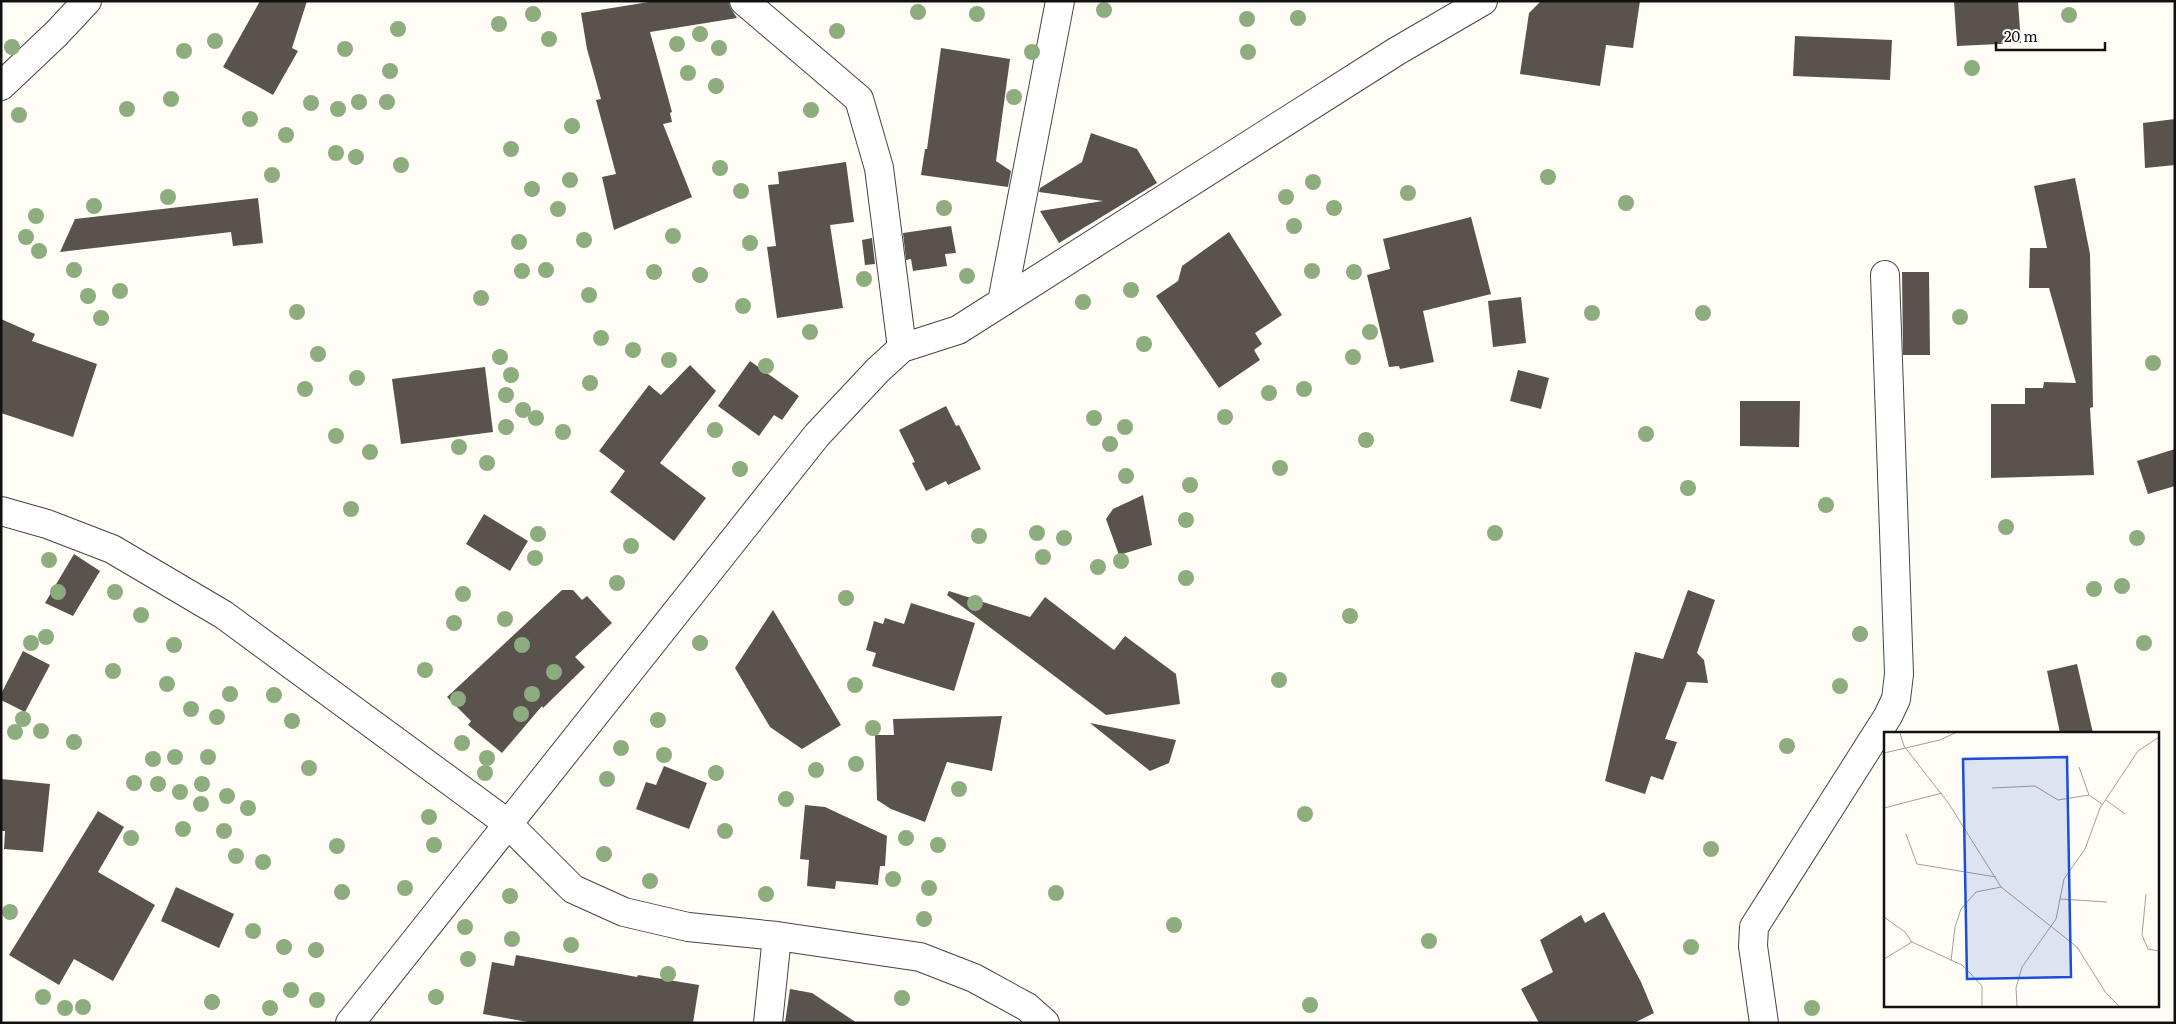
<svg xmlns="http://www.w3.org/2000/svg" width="2176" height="1024" font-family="Literata,serif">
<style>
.building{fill:#5a524d}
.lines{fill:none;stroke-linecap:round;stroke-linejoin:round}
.street-casing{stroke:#444;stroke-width:30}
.street{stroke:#fff;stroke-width:28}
.tree{fill:#8dad7f}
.inset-road{fill:none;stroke:#a09f9a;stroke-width:1}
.view{fill:#1d4ed8;fill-opacity:0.15;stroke:#1d4ed8;stroke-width:2.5}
.inset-edge{fill:none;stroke:#111;stroke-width:2.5}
</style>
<rect width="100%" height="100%" fill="#fffdf5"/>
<path class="building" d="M260,1H307L292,48L298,51L273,95L223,67Z
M655,1H729L730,7L737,18L650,32L672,112L670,113L672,122L663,124L692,197L614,230L602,177L616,174L596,100L601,99L587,49L581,13Z
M1541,1H1640L1633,48L1606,45L1600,86L1520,74L1529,13Z
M1954,1H2018L2021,43L1957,46Z
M1795,36L1892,40L1890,80L1793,76Z
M941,48L1010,59L996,161L1011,171L1008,187L921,175L925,149H927Z
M2175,119V165L2145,168L2143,123Z
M1091,133L1137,149L1157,183L1059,243L1040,211L1103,201L1039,192L1040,188L1082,162Z
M846,162L854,222L830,225L843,308L777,318L767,247L776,246L768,185L779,184L778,172Z
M2075,178L2090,254L2093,407L2090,408L2094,475L1991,478V404H2025V388H2043L2044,382L2076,383L2049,288H2029L2030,248H2047L2034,186Z
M258,198L263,243L233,246L231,232L60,252L75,219Z
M1471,217L1491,294L1423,311L1434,362L1400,369L1399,366L1389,367L1367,275L1390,269L1383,239Z
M951,226L956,253L945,254L947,266L913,271L911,259L906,260L903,233Z
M1229,232L1282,315L1255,333L1262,344L1254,350L1260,360L1219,388L1156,296L1178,281L1182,266Z
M872,238L875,264L865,265L862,240Z
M1902,272H1929L1930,355H1903Z
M1521,297L1526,343L1493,347L1488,301Z
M1,319L35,334L32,341L97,364L73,437L1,413Z
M750,361L799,396L782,420L774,415L759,436L718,406Z
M690,365L716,391L660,463L706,498L674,541L610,492L625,471L599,451L649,385L661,395Z
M485,367L493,432L401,444L392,379Z
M1518,370L1549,378L1541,409L1510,401Z
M1740,401H1800L1799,447L1740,446Z
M946,406L956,426L959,425L981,469L948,485L946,481L926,491L912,463L915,462L899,430Z
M2175,449V486L2148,494L2137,461Z
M1143,495L1152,545L1119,555L1106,519L1113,509Z
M484,514L528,541L510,571L466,544Z
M74,554L100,571L73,616L45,603Z
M562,590H573L582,600L587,596L612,623L575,657L585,667L543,708L542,706L502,753L468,725L471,721L447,697Z
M1688,590L1715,600L1697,653L1704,660L1708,683L1687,682L1665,739L1677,742L1663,780L1651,776L1645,794L1605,781L1635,652L1663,659Z
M949,591L1030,617L1045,597L1114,650L1125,636L1176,674L1180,704L1106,715L947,595Z
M911,603L975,623L954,691L872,666L876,653L866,650L874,621L883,624L885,618L904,624Z
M773,610L841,725L802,749L770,727L735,668Z
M23,651L50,665L25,712L1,700V694Z
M2077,664L2093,733H2060L2047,671Z
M1002,716L992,771L947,762L925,822L891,809L877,800L875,735H894L893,719Z
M1090,723L1176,740L1169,763L1150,771Z
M664,766L707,783L689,829L636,809L646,782L656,785Z
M1,779L50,784L43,852L4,849L5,831H1Z
M805,805L825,807L887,836L885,866H880L878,885L836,881L835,889L807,886L809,860L800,859Z
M98,811L124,827L98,872L155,905L113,981L74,959L59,985L9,955Z
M176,887L234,914L219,948L161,921Z
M1604,912L1641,982L1654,1013L1634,1023H1539L1521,989L1553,972L1540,940L1581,915L1585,923Z
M516,955L637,977L638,975L699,985L693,1023H534L483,1014L492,962L514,966Z
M790,989L812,993L857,1023H785Z"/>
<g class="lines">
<defs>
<path id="street" d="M744,1L859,99L879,168L902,348
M1,86L56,34L87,1
M1002,302L1060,1
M1,511L47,524L112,549L224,615L507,823L573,889L624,912L688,927L777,936L920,957L974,978L1027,1007L1045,1023
M350,1023L817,435L878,370L902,348L958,330L1397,51L1483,1
M768,1023L777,936
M1764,1023L1753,946L1754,927L1888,716L1896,699L1899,674L1885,275"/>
</defs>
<use href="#street" class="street-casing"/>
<use href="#street" class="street"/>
</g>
<g class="tree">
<circle cx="1104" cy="10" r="8"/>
<circle cx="918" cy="12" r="8"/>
<circle cx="533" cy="14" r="8"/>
<circle cx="977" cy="14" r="8"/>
<circle cx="2069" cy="15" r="8"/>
<circle cx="1298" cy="18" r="8"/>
<circle cx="1247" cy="19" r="8"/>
<circle cx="499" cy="24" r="8"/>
<circle cx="398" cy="29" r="8"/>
<circle cx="837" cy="31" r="8"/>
<circle cx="700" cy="34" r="8"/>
<circle cx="549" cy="39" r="8"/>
<circle cx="215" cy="41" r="8"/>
<circle cx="677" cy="44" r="8"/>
<circle cx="12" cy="47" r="8"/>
<circle cx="719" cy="48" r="8"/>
<circle cx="345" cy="49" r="8"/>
<circle cx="184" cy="51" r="8"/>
<circle cx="1032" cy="52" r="8"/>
<circle cx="1248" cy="52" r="8"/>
<circle cx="1972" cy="68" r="8"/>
<circle cx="390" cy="71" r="8"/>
<circle cx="688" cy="73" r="8"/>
<circle cx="716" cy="86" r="8"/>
<circle cx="1014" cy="97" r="8"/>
<circle cx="171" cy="99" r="8"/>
<circle cx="359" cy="102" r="8"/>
<circle cx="387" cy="102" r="8"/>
<circle cx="311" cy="103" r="8"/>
<circle cx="127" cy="109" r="8"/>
<circle cx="338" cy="109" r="8"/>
<circle cx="811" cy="110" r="8"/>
<circle cx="19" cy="115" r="8"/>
<circle cx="250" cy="119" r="8"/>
<circle cx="572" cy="126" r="8"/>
<circle cx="286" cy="135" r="8"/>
<circle cx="511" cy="149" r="8"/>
<circle cx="336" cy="153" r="8"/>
<circle cx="356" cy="157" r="8"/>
<circle cx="401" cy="165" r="8"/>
<circle cx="720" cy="168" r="8"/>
<circle cx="272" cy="175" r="8"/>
<circle cx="1548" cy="177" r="8"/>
<circle cx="570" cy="180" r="8"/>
<circle cx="1313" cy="182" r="8"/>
<circle cx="532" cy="189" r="8"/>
<circle cx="741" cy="191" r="8"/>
<circle cx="1408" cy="193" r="8"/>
<circle cx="168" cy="197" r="8"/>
<circle cx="1286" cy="197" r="8"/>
<circle cx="1626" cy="203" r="8"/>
<circle cx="94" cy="206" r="8"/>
<circle cx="944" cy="208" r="8"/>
<circle cx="1334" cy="208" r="8"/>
<circle cx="558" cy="209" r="8"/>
<circle cx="36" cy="216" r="8"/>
<circle cx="1294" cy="226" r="8"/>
<circle cx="673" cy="236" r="8"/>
<circle cx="26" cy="237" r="8"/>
<circle cx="584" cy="240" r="8"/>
<circle cx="519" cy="242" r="8"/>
<circle cx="750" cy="243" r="8"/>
<circle cx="39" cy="251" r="8"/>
<circle cx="74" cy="270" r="8"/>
<circle cx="546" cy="270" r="8"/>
<circle cx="522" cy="271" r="8"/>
<circle cx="1312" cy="271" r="8"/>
<circle cx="654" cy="272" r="8"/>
<circle cx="1354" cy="272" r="8"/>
<circle cx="700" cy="275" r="8"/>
<circle cx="967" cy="276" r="8"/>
<circle cx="864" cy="279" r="8"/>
<circle cx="1131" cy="290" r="8"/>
<circle cx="120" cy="291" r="8"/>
<circle cx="589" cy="295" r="8"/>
<circle cx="88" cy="296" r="8"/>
<circle cx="481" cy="298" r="8"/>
<circle cx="1083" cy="302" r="8"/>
<circle cx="743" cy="306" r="8"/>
<circle cx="297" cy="312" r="8"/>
<circle cx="1592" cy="313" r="8"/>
<circle cx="1703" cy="313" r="8"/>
<circle cx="1960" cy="317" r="8"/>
<circle cx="101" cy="318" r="8"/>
<circle cx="810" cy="332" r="8"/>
<circle cx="1370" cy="332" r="8"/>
<circle cx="601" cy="338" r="8"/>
<circle cx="1144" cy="344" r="8"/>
<circle cx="633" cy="350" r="8"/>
<circle cx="318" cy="354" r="8"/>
<circle cx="500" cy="357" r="8"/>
<circle cx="1353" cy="357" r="8"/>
<circle cx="669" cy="360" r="8"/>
<circle cx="2153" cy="363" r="8"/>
<circle cx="766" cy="366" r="8"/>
<circle cx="511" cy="375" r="8"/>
<circle cx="357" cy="378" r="8"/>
<circle cx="590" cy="383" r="8"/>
<circle cx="305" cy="389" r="8"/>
<circle cx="1304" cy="389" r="8"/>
<circle cx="1269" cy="393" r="8"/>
<circle cx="506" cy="395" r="8"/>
<circle cx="523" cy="410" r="8"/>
<circle cx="1225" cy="417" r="8"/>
<circle cx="536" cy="418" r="8"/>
<circle cx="1094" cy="418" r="8"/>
<circle cx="506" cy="427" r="8"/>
<circle cx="1125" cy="427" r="8"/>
<circle cx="715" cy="430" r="8"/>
<circle cx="563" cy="432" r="8"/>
<circle cx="1646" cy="434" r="8"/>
<circle cx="336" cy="436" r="8"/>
<circle cx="1366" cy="440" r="8"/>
<circle cx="1110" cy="444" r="8"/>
<circle cx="459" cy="447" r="8"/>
<circle cx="370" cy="452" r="8"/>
<circle cx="487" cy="463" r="8"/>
<circle cx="1280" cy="468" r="8"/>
<circle cx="740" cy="469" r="8"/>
<circle cx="1126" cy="476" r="8"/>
<circle cx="1190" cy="485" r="8"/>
<circle cx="1688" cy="488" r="8"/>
<circle cx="1826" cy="505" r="8"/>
<circle cx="351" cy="509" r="8"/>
<circle cx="1186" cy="520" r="8"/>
<circle cx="2006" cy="527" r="8"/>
<circle cx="1037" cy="533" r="8"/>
<circle cx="1495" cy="533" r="8"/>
<circle cx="538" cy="534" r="8"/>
<circle cx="979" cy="536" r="8"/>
<circle cx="1064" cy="538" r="8"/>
<circle cx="2137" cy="538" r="8"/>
<circle cx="631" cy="546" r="8"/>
<circle cx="1043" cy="557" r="8"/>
<circle cx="535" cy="558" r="8"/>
<circle cx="49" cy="560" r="8"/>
<circle cx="1121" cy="561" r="8"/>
<circle cx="1098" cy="567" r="8"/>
<circle cx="1186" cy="578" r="8"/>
<circle cx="617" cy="583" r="8"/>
<circle cx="2122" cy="586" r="8"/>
<circle cx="2094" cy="589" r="8"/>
<circle cx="58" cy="592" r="8"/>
<circle cx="115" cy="592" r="8"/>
<circle cx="463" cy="594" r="8"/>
<circle cx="846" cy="598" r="8"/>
<circle cx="975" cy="603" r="8"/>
<circle cx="141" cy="615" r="8"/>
<circle cx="1350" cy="616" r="8"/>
<circle cx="505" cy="619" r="8"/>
<circle cx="454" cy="623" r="8"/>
<circle cx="1860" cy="634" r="8"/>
<circle cx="46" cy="637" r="8"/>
<circle cx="31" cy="643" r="8"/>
<circle cx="700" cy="643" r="8"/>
<circle cx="2144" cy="643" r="8"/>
<circle cx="174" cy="645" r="8"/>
<circle cx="522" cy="645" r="8"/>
<circle cx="425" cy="670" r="8"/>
<circle cx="113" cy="671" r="8"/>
<circle cx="554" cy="672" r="8"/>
<circle cx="1279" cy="680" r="8"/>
<circle cx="167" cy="684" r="8"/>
<circle cx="855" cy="685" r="8"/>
<circle cx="1840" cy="686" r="8"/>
<circle cx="230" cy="694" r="8"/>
<circle cx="532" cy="694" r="8"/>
<circle cx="274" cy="695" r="8"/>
<circle cx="458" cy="699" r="8"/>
<circle cx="191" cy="709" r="8"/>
<circle cx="521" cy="714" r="8"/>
<circle cx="217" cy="717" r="8"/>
<circle cx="23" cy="719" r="8"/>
<circle cx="658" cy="720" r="8"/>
<circle cx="292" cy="721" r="8"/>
<circle cx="873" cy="728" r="8"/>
<circle cx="41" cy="731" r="8"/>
<circle cx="15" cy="732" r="8"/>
<circle cx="74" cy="742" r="8"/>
<circle cx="462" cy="743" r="8"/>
<circle cx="1787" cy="746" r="8"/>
<circle cx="621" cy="748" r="8"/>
<circle cx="664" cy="755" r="8"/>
<circle cx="175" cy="757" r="8"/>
<circle cx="208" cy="757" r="8"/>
<circle cx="487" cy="758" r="8"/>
<circle cx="153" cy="759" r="8"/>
<circle cx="856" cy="764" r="8"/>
<circle cx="309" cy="768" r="8"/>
<circle cx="816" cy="770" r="8"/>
<circle cx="485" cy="773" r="8"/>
<circle cx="716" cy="773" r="8"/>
<circle cx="607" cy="779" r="8"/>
<circle cx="134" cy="783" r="8"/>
<circle cx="158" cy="784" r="8"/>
<circle cx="202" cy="784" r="8"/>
<circle cx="959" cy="789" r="8"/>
<circle cx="180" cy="792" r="8"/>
<circle cx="227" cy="796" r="8"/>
<circle cx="786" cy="799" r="8"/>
<circle cx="201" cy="804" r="8"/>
<circle cx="248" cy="808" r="8"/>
<circle cx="1305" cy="814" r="8"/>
<circle cx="429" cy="817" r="8"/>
<circle cx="183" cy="829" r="8"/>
<circle cx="224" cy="831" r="8"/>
<circle cx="725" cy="831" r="8"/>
<circle cx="131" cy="838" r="8"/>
<circle cx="906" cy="838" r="8"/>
<circle cx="434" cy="845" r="8"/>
<circle cx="938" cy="845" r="8"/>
<circle cx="337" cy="846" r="8"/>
<circle cx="1711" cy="849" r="8"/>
<circle cx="604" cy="854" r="8"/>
<circle cx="236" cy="856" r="8"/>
<circle cx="263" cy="862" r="8"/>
<circle cx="893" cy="879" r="8"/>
<circle cx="650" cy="881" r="8"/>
<circle cx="405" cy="888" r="8"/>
<circle cx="929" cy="888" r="8"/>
<circle cx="342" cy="892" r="8"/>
<circle cx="1056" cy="893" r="8"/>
<circle cx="766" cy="894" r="8"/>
<circle cx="510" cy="896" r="8"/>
<circle cx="10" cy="912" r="8"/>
<circle cx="924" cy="919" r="8"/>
<circle cx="1174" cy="925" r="8"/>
<circle cx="465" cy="927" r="8"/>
<circle cx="253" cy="931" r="8"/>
<circle cx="512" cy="939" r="8"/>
<circle cx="1429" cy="941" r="8"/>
<circle cx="571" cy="945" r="8"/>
<circle cx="284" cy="947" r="8"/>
<circle cx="1691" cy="947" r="8"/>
<circle cx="316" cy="950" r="8"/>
<circle cx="468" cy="959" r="8"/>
<circle cx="668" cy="974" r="8"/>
<circle cx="291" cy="990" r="8"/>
<circle cx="43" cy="997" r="8"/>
<circle cx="436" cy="997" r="8"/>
<circle cx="902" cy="998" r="8"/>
<circle cx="317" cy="1000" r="8"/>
<circle cx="212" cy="1002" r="8"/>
<circle cx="1310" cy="1005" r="8"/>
<circle cx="83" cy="1007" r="8"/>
<circle cx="65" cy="1008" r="8"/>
<circle cx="270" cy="1008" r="8"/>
<circle cx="1812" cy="1008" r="8"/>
</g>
<g transform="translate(1884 732)">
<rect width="275" height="275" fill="#fffdf5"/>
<path class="inset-road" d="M16,1L20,14L65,72L117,155L193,215L222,261L235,274M0,21L56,8L71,1M195,35L205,63M108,56L151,54L174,68L205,63L218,72M222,68L241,82M0,76L58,61M22,102L33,132L112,145M262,162L258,203L264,217L275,219M176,167L223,170M0,185L21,200L28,210L78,233L86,241L98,254V274M0,227L28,210M67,229L71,195L77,177L92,160L117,155M133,274L132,256L138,235L172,187L180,147L201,117L216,76L254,19L275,5"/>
<path class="view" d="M183,25L187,245L83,247L79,27Z"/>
<rect width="275" height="275" class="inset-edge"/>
</g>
<rect width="2176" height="1024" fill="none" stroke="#111111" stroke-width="5"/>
<path d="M1996 42v8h109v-8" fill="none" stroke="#111111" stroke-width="2.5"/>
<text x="2004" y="42" font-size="15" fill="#111111" stroke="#ffffff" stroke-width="4" paint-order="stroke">20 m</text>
</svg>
